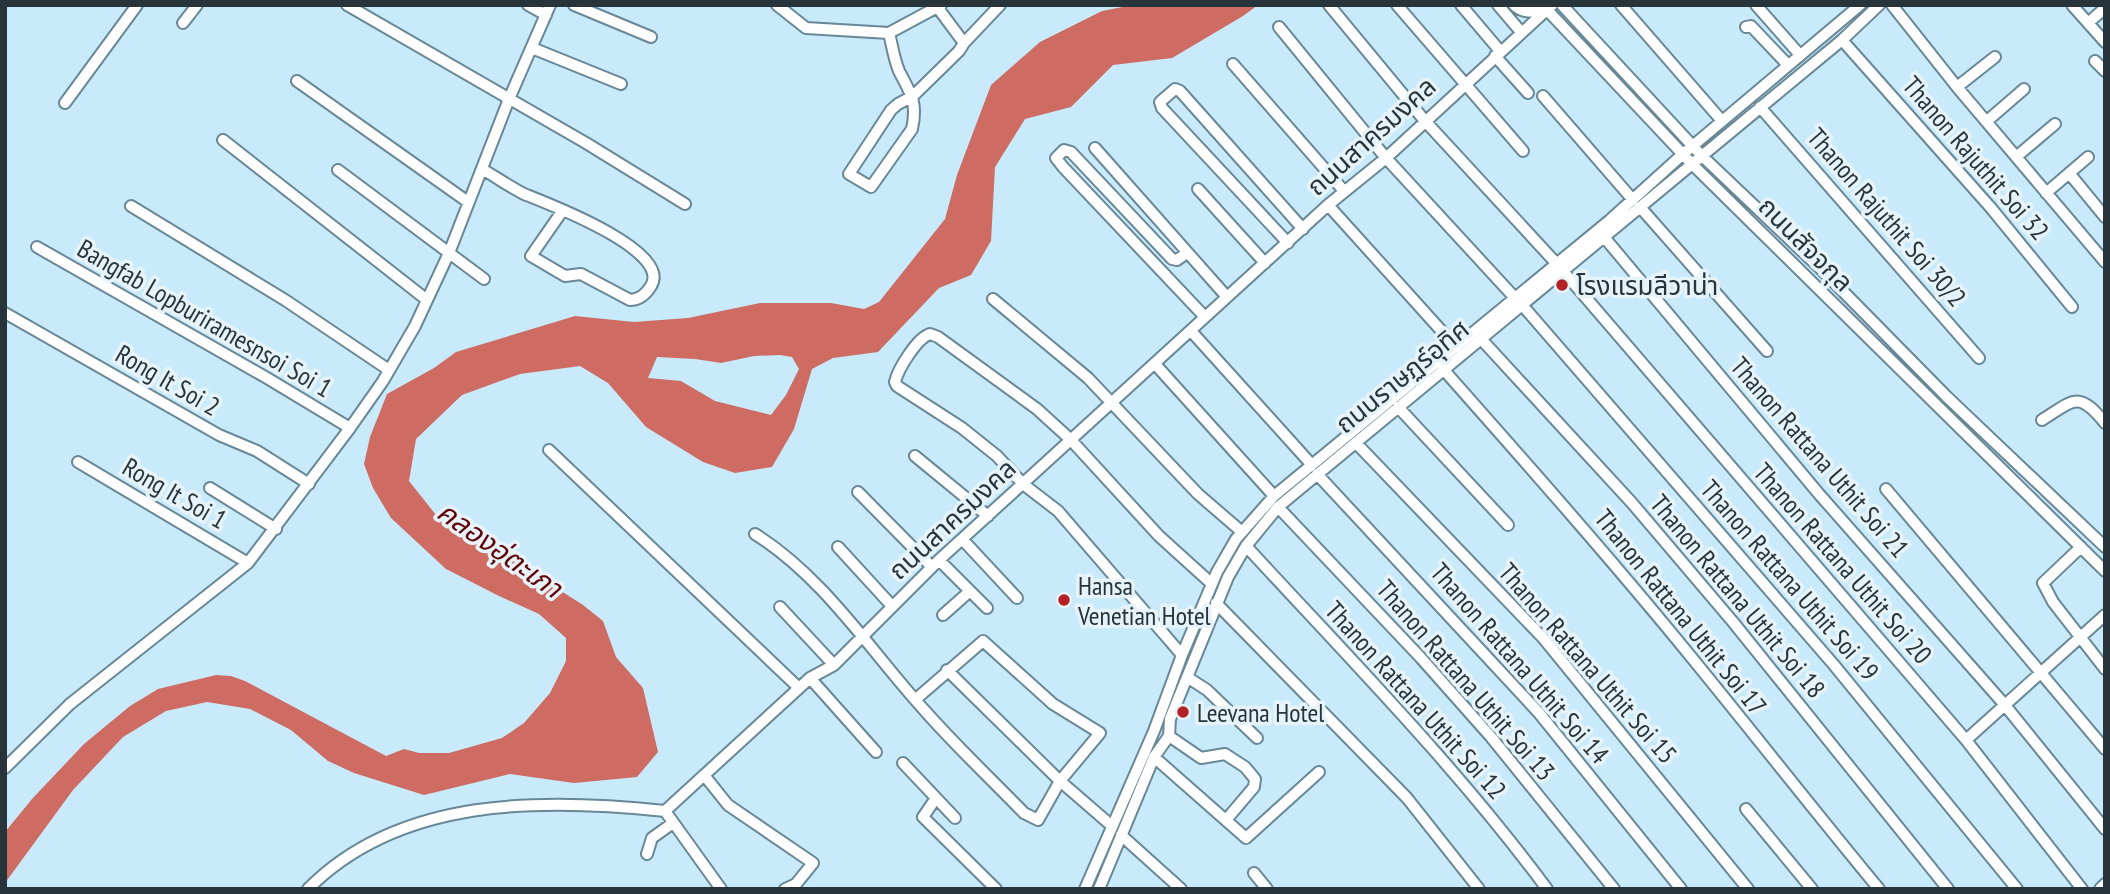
<svg xmlns="http://www.w3.org/2000/svg" width="2110" height="894" font-family="'PT Sans Narrow','Noto Sans Thai',sans-serif">
<style>
.water{fill:#ce6b62;fill-rule:evenodd}
.lines{fill:none;stroke-linecap:round;stroke-linejoin:round}
.stream{stroke:#ce6b62;stroke-width:2.5}
.minor-casing{stroke:#688897;stroke-width:14}
.minor{stroke:#fff;stroke-width:10}
.poi-dot{fill:#b22123;stroke:#e6f4fa;stroke-width:2.5}
.labels{text-anchor:middle;dominant-baseline:central;stroke-width:7;stroke-linejoin:round;paint-order:stroke}
.street-label{font-size:26px;fill:#27353b;stroke:#e6f4fa}
.poi-label{font-size:26px;fill:#27353b;stroke:#e6f4fa;text-anchor:start}
.water-label{font-size:28px;font-style:italic;fill:#620107;stroke:#e6f4fa}
</style>
<rect width="100%" height="100%" fill="#c8eafb"/>
<path class="water" d="M1133,5H1258L1243,16L1172,58L1113,65L1071,107L1025,119L995,167L991,241L971,275L939,288L878,352L833,358L812,369L794,429L772,467L735,473L703,462L646,427L608,383L580,366L520,374L462,395L416,439L409,481L444,525L481,540L583,605L603,621L616,657L643,688L658,752L637,777L574,783L510,774L424,795L354,773L328,761L291,730L250,709L207,702L166,711L123,737L73,790L5,883V832L32,799L84,744L130,706L158,689L216,675L231,676L245,681L386,756L404,749L419,753H449L502,738L524,723L550,693L566,661V638L539,614L499,596L446,569L391,518L373,488L364,464L370,437L387,394L434,368L456,352L575,316L634,322L688,318L760,303H831L864,309L879,302L945,219L957,175L991,85L1040,42L1102,11ZM780,355L792,357L799,369L786,395L771,415L715,401L681,381L648,378L657,357L695,359L721,363L754,356Z"/>
<g class="lines">
<path class="stream" d="M848,5H878"/>
<defs>
<path id="minor" d="M347,5L586,143L685,204
M528,5L546,15
M574,5L651,37
M777,5L806,28L889,33C892,45 894,59 899,71C910,93 918,101 912,129L871,187L849,174L891,110L898,104L913,96L959,51L964,43L1000,5
M1329,5L1425,121L1556,263
M1397,5L1523,151
M1461,5L1500,51
M1498,5L1521,32
M1514,5C1525,16 1537,9 1550,13L1692,164L2105,571
M1562,5L1701,155L1823,271L1946,396L2105,547
M1621,5L1722,121
M1756,5L1800,55
M1892,5L1957,87L2105,262
M2072,5L2105,42
M938,8L964,43
M183,23L197,5
M2088,23L2105,8
M1279,27L1386,158L1515,298
M1746,27L1751,26L1788,65
M889,33L941,5
M1842,40L1991,208L2072,307
M532,48L621,84
M1495,56L1528,93
M2095,61L2105,71
M1233,64L1344,191
M297,81L468,202
M1957,87L1995,57
M1543,96L1633,200
M65,103L137,5
M1760,107L1979,358
M1987,121L2024,89
M223,140L427,300
M1095,148L1227,297
M2016,157L2055,124
M482,169C496,177 510,187 524,194C549,204 673,251 651,286C646,294 640,300 630,300L581,274L565,276L531,256L563,210
M338,170L484,279
M2069,173L2105,217
M1198,189L1265,263
M2046,193L2088,157
M1328,205L1456,347
M131,206L285,300L389,370
M1640,207L1767,351
M1604,237L1819,494L2004,704L2105,829
M1288,243L1162,108L1160,102L1175,89L1180,91L1303,229
M37,247L267,378L350,428
M1187,253L1177,260L1172,259L1071,152L1064,150L1056,158L1063,167L1205,317
M1563,271L1966,740L2082,889
M993,299L1088,378L1198,494L1242,532
M1523,306L1834,665L2017,889
M5,313L219,435L257,451L309,484
M1191,331L1311,464
M1482,340L1632,503L1733,622L1948,889
M1155,364L1274,496
M1443,369C1527,464 1612,560 1692,658C1755,735 1816,813 1879,889
M1398,407L1508,525
M2042,420C2074,400 2078,390 2105,423
M1356,443L1544,639L1748,889
M549,450L799,688
M915,456L988,516
M78,462L248,563
M1317,474L1539,713L1681,889
M210,488L276,529
M1886,489L2105,749
M858,492L932,567
M1278,507L1421,658L1491,737L1614,889
M755,534C825,578 871,652 926,712C957,747 991,779 1024,813L1038,820L1060,781L1100,733L1053,704L983,641L916,699
M962,539L1017,598
M1246,546C1349,658 1456,766 1547,889
M838,547L892,606
M2081,547L2043,583L2053,602L2105,669
M939,560L987,608
M1216,603L1407,798L1479,889
M780,607L834,665
M943,615L970,591
M1182,655L1058,511L1023,484L997,456L962,428L897,386L895,382C898,369 917,338 930,334L938,337L1037,409L1071,440L1159,536L1212,584
M947,670L1060,781L1112,826
M1187,677L1207,690L1257,738
M810,678L876,752
M1169,736L1201,758L1225,754L1245,767L1255,779L1254,787L1226,820
M1966,740L2105,615
M1154,757L1246,838L1319,772
M903,763L955,818
M5,768L70,704L248,563L350,428L383,381L415,326L449,253L509,99L550,5
M704,775L728,805L813,863L796,884L785,889
M936,798L923,817L996,889
M1746,809L1812,889
M665,811L721,889
M1121,835L1181,889
M647,854L652,838L673,823
M1254,873L1267,889
M308,889C400,796 544,798 665,811L810,678L834,665L939,560L1328,205L1386,158L1552,5
M1085,889L1154,731L1182,655L1217,572L1236,539L1274,496L1610,220L1683,154L1860,5
M1099,889L1154,757L1169,736L1170,719L1228,577L1246,546L1278,507L1842,40L1879,5
M2100,889L2105,884"/>
</defs>
<use href="#minor" class="minor-casing"/>
<use href="#minor" class="minor"/>
</g>
<g class="poi-dot">
<circle cx="1562" cy="285" r="7"/>
<circle cx="1064" cy="600" r="7"/>
<circle cx="1183" cy="712" r="7"/>
</g>
<g class="labels">
<g class="street-label">
<text transform="translate(1371 136) rotate(-42)">ถนนสาครมงคล</text>
<text transform="translate(1976 158) rotate(49)">Thanon Rajuthit Soi 32</text>
<text transform="translate(1887 217) rotate(49)">Thanon Rajuthit Soi 30/2</text>
<text transform="translate(1806 244) rotate(45)">ถนนสัจจกุล</text>
<text transform="translate(205 318) rotate(30)">Bangfab Lopburiramesnsoi Soi 1</text>
<text transform="translate(1402 376) rotate(-39)">ถนนราษฏร์อุทิศ</text>
<text transform="translate(168 380) rotate(30)">Rong It Soi 2</text>
<text transform="translate(1820 457) rotate(49)">Thanon Rattana Uthit Soi 21</text>
<text transform="translate(175 493) rotate(30)">Rong It Soi 1</text>
<text transform="translate(952 519) rotate(-43)">ถนนสาครมงคล</text>
<text transform="translate(1843 563) rotate(49)">Thanon Rattana Uthit Soi 20</text>
<text transform="translate(1790 580) rotate(49)">Thanon Rattana Uthit Soi 19</text>
<text transform="translate(1738 596) rotate(50)">Thanon Rattana Uthit Soi 18</text>
<text transform="translate(1681 612) rotate(51)">Thanon Rattana Uthit Soi 17</text>
<text transform="translate(1520 663) rotate(49)">Thanon Rattana Uthit Soi 14</text>
<text transform="translate(1588 663) rotate(49)">Thanon Rattana Uthit Soi 15</text>
<text transform="translate(1466 680) rotate(49)">Thanon Rattana Uthit Soi 13</text>
<text transform="translate(1416 700) rotate(48)">Thanon Rattana Uthit Soi 12</text>
</g>
<g class="poi-label">
<text x="1576" y="285">โรงแรมลีวาน่า</text>
<text x="1078" y="585">Hansa<tspan x="1078" dy="30">Venetian Hotel</tspan></text>
<text x="1197" y="712">Leevana Hotel</text>
</g>
<g class="water-label">
<text transform="translate(500 549) rotate(35)">คลองอุ่ตะเภา</text>
</g>
</g>
<rect width="2110" height="894" fill="none" stroke="#27353b" stroke-width="14"/>
</svg>
